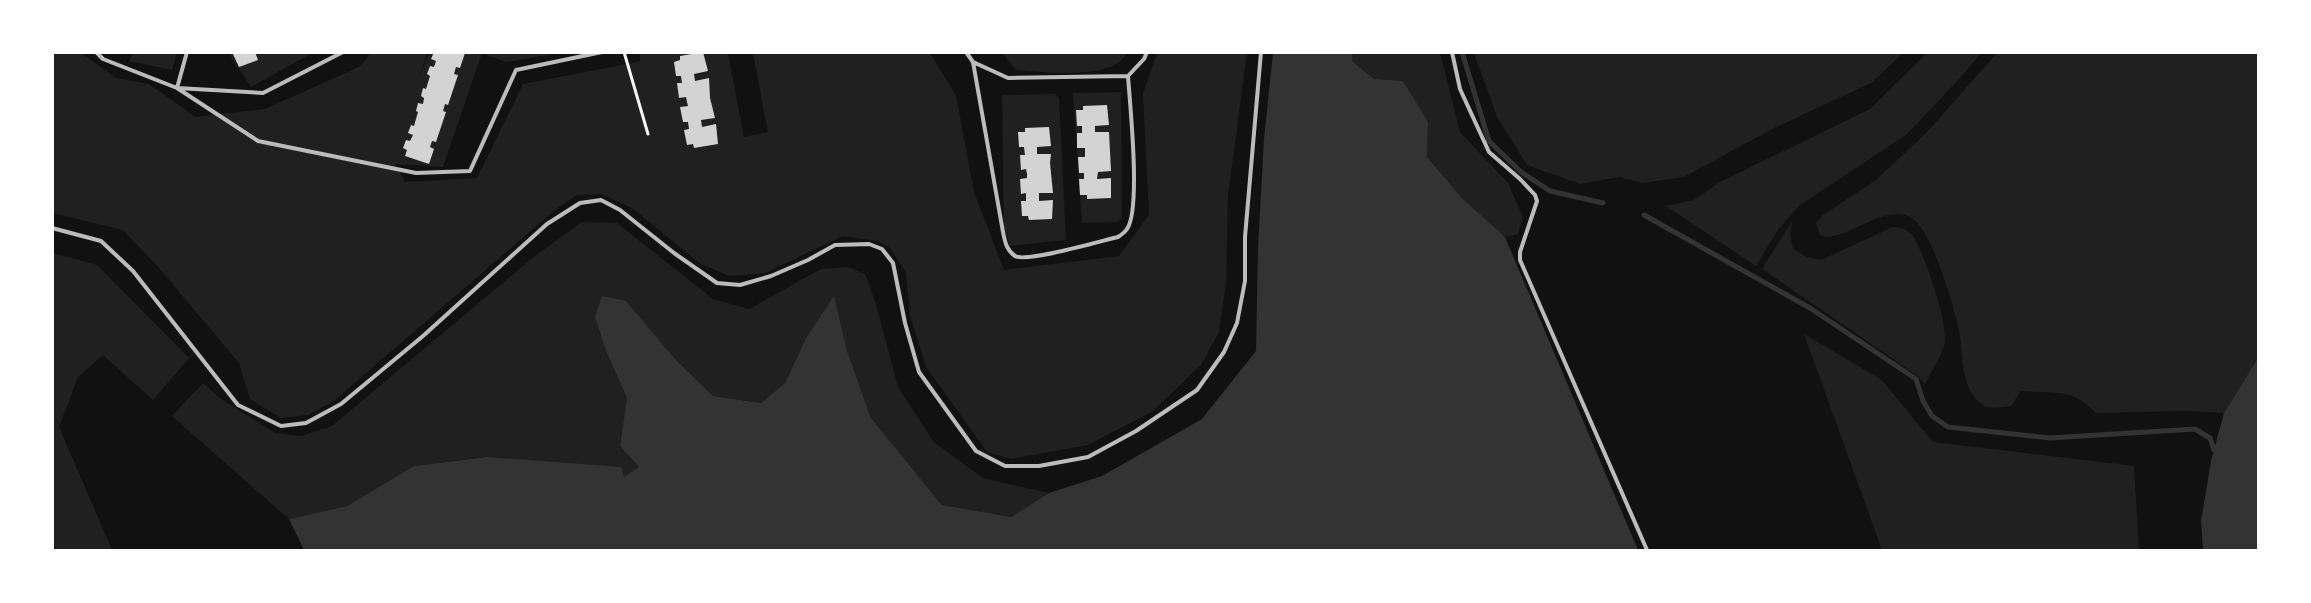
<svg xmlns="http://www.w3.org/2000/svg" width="2311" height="603" font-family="'Nunito Sans',sans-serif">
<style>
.green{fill:#202020}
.water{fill:#333}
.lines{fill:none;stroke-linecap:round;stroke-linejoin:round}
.stream{stroke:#333;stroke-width:5}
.building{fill:#d3d3d3}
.path{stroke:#f5f5f5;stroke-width:3}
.service{stroke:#bcbcbc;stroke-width:4}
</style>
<rect width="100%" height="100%" fill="#111"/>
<path class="green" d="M929,52L956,95L974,192L1004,270L1119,256L1149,215L1143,94L1157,53H1247L1228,195L1226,283L1219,332L1201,365L1153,411L1088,445L1011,459L987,452L926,367L910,316L906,272L890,248L877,241L843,236L765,273L729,276L701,264L632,208L601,194L577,195L555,210L335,400L308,415L281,418L250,399L239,363L159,268L123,230L53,213V53H81L116,78L149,84L196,117L265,109L359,67L371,53H427L419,78L429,53H559L506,62L482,53L443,167L395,164L405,182L477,178L523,84L632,63L640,61V53H728L744,137L768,132L753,53Z
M134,53V52L177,53L172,70L129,61Z
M229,53H312L251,87Z
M1002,53H1127C1114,81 1041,72 1016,70Z
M1352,53H1440L1460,132L1508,183L1523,217L1518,234L1505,237L1462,198L1427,157L1428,122L1352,61Z
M1474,53H1903L1871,83L1774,128L1684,177L1642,183L1620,177L1580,184L1527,165L1497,117Z
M1927,53H1981L1961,77L1906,135L1800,205L1777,231L1756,266L1666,206L1694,200L1720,182L1870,109Z
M1997,53H2258V358L2224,413L2185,411L2095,413C2074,387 2051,394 2021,391L2011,406C2001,407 1988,411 1979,402C1959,382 1964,356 1959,331C1954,306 1933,234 1913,219C1887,199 1841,246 1820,235L1816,223L1823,215L1876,180L1927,132Z
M1121,92L1122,219L1116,222L1082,223L1073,93Z
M1055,94L1059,98L1066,240L1010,246L1004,227L1002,95Z
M1792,221L1790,235L1793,249L1807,257L1821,260L1893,227C1901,227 1907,229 1913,236C1924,253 1950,326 1944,346C1940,358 1931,372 1925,384L1918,376L1762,269Z
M582,222L617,223L713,299L749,309L821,269L848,267L865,274L876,304L898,387L934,442L983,478L1049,493L1011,517L942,505L871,418L847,351L834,297L806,338L785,383L761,403L713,396L674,358L595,317L606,351L627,398L620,446L639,467L624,478L552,463L488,457L414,466L347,506L289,519L172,416L203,383L221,399L275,433L302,436L332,426L536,255Z
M53,253L97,265L189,358L153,400L103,355L78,377L59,427L112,550H53Z
M1804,334L1882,380L1933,442L2134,466L2139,550H1882Z"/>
<path class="water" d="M1352,53V61L1374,79L1403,81L1428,122L1427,157L1462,198L1505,237L1638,550H304L289,519L347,506L414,466L488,457L621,467L624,477L639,467L620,446L627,398L606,351L595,317L602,296L626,301L674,358L713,396L761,403L785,383L806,338L834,296L847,351L871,418L942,505L1011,517L1049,493L1102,476L1202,419L1256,351L1258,247L1264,139L1273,53Z
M2258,358V550H2203L2201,521L2211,461L2224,413Z"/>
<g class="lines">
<path class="stream" d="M1462,52L1489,141L1521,172L1550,191L1603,203
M1644,215L1810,308L1916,379L1923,401L1932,416L1948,427L2050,438L2195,429L2210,438L2214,450"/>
</g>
<path class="building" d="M232,52H255L258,60L239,67Z
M434,52L465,53L460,68L456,67L454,74L458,75L448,105L445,104L443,111L446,112L436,142L432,141L430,147L434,149L429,164L405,156L407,150L403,148L406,140L410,141L413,135L408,133L411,125L414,126L418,112L416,111L418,103L423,104L424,98L421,96L423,88L426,89L430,76L427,74L430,66L434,67L436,61L431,59Z
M703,52L708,71L694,74L695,81L709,78L710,98L715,118L701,120L702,127L716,124L718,144L694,148L693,144L687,145L684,130L689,129L688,122H683L680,107L688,106L687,102L686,97L679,98L677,83H682L681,76H676L674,62L680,60V56Z
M1107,105L1109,125L1095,126V132H1109L1111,171L1098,172L1097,179L1111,178V198L1087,199V195H1080L1079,179H1084V173H1079L1078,157H1085V148H1077V133H1082V126H1077L1076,110H1083V106Z
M1049,127L1051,146L1037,147V154H1051L1050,163L1053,193H1039V201L1053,200L1052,219L1029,220L1028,216H1022L1021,201H1026V193L1021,194L1020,179L1027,178V174L1026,169L1021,170L1020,155H1025L1024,147H1019L1018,132H1025V128Z"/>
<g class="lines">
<path class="path" d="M624,52L648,134"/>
<path class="service" d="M96,52L103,59L177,88L263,93L343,52
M187,52L177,88L258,141L416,173L470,171L516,70L602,52
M966,52L973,62L1003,232C1005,241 1006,250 1015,256C1026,263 1101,241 1118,237C1121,235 1125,232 1127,229C1141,209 1130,105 1128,76L1144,59L1147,52
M1452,52L1460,89L1489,152L1520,179L1535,195L1537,201L1520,252V260L1647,550
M973,62L1008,78L1128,76
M52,228L101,241L133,271L238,405L281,426L306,423L341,404L423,336L547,224L580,203L601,200L620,210L674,253L717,283L740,285L771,276L808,260L835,245L869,244L882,249L893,263L905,323L919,372L976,451L1005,466H1039L1088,457L1136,431L1197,390L1224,352L1237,323L1245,281V237L1261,52"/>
</g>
<rect width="2311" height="603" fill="none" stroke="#ffffff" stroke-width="108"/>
</svg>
